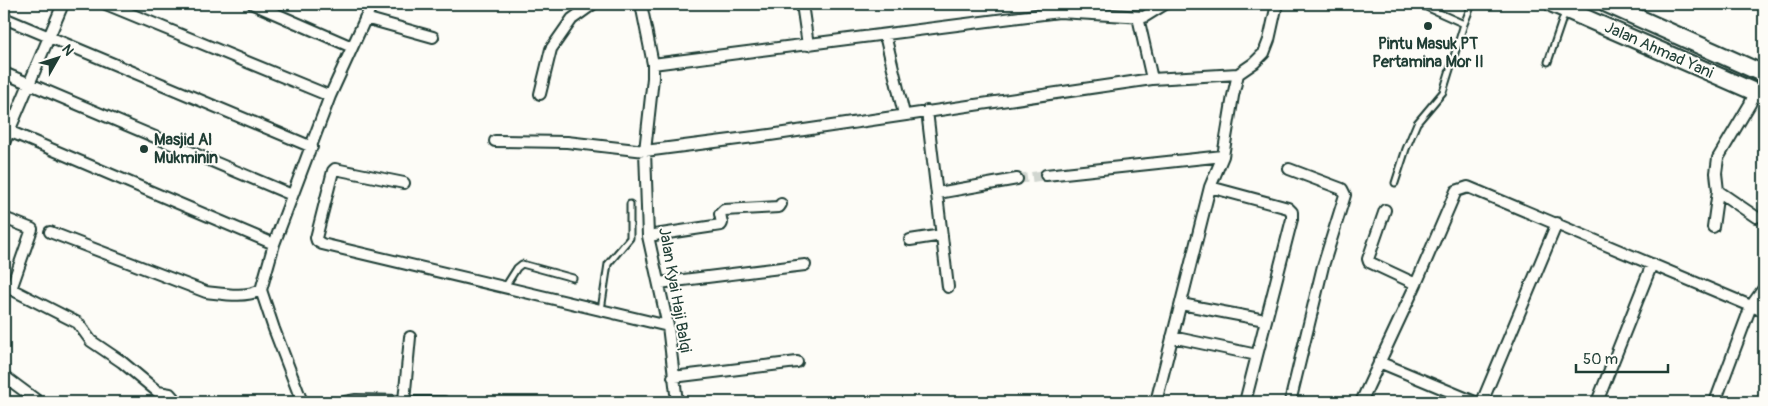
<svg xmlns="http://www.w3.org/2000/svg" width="1768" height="406" font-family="Pangolin,sans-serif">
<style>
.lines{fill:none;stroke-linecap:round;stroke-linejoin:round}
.minor-tunnel{stroke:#d1d6d0;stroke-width:10;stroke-dasharray:10 5;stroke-linecap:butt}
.service-casing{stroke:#1f3d34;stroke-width:9}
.minor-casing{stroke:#1f3d34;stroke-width:14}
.trunk-casing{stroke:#1f3d34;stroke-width:20}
.service{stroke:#fdfcf7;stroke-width:5}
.minor{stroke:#fdfcf7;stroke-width:10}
.trunk{stroke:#fdfcf7;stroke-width:16}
.poi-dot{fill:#1f3d34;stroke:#fdfcf7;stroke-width:2}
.labels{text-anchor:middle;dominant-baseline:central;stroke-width:4;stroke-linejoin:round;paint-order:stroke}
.poi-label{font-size:16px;font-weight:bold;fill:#1f3d34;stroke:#fdfcf7}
.street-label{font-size:16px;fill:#1f3d34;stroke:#fdfcf7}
</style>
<rect width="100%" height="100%" fill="#fdfcf7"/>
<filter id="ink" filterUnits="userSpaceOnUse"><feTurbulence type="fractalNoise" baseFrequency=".02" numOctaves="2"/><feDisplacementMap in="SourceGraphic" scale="10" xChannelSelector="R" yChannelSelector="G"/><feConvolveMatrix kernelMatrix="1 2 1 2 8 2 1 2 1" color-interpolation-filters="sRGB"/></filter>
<g filter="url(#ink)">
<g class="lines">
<path class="minor-tunnel" d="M1017,179L1046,175"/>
<defs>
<path id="service" d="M1464,24L1472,4
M1548,62L1565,12
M1395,183L1406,149L1417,123L1443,92L1464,24L1426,7L1423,4
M505,287L517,268L522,264L573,278
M601,310L608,264L630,238V204"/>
<path id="minor" d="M106,4L330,96
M253,4L352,47
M641,4L653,64V78L645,151L648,236L668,326L677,402
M802,4L808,45
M1138,17L1152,79
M4,18L312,147
M365,18L433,37
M885,35L904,114
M653,64L1059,12L1144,17L1165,4
M4,73L292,195
M540,94L551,49L572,19L593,4
M927,111L948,287
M4,129L274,244
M495,141L567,142L645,151L770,135L1152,79L1238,74L1254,63L1264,53L1269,40L1277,4
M4,143L63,4
M1289,169L1342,189L1345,195L1323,266L1290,402
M1046,175L1223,156
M404,183L335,169L333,171L316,238L317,241L322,244L668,326
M1210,187L1288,208L1292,212V219L1245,402
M1718,191L1756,217
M938,193L1017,179
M1385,210L1368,259L1369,262L1416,284
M4,218L32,229L11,289L78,323L91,341L122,362L158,392L170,394L177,402
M1713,227L1718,191L1716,173L1718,158L1750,104L1755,92
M50,232L206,292C225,294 244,298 261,290
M648,236L721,225L722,223L720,214L724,210L779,207L781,204
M910,240L942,235
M659,283L805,265
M1764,288L1751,306L1764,311
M1181,304L1265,320
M1172,337L1257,355
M1379,362L1475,402
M4,376L39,402
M673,377L797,362
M404,401L410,337
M302,402L274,329L261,290L274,244L330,96L372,4
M345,402L356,400L444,402
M1156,402L1210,187L1223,156L1233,96L1238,74
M1361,402L1416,284L1456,191L1468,187L1751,306L1715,402
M1482,402L1557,223
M1597,402L1652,264"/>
<path id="trunk" d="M1553,4L1764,96
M1607,4L1764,74"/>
</defs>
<use href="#service" class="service-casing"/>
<use href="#minor" class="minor-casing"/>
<use href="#trunk" class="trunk-casing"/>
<use href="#service" class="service"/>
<use href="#minor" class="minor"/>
<use href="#trunk" class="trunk"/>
</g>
</g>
<g class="poi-dot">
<circle cx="1428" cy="26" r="5"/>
<circle cx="144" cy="149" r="5"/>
</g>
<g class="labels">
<g class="poi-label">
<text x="1428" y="44">Pintu Masuk PT<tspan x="1428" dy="18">Pertamina Mor II</tspan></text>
<text x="154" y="140" text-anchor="start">Masjid Al<tspan x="154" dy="18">Mukminin</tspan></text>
</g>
<g class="street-label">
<text transform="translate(1659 50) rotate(24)">Jalan Ahmad Yani</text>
<text transform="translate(675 290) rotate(80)">Jalan Kyai Haji Balqi</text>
</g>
</g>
<rect width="1768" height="406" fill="none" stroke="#fdfcf7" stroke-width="20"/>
<rect x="10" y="10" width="1748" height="386" fill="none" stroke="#1f3d34" stroke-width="2" filter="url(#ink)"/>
<g transform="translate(58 58) rotate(51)" stroke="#fdfcf7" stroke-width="4" paint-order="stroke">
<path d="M0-4L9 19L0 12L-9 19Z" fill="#1f3d34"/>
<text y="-8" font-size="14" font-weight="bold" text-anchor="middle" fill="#1f3d34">N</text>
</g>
<path d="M1576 364v8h92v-8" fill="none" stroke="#1f3d34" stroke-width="2.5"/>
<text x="1583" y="364" font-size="15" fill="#1f3d34" stroke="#fdfcf7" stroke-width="4" paint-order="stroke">50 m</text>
</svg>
